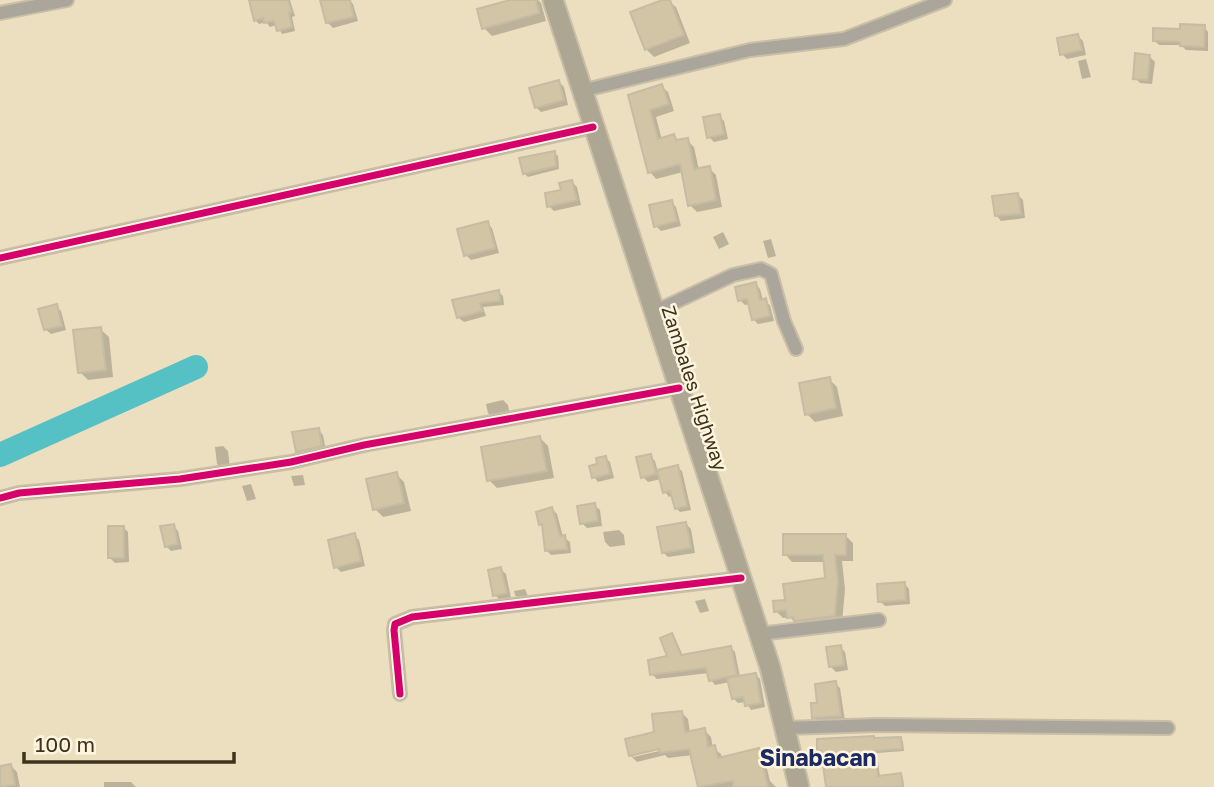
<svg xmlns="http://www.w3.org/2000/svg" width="1214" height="787" font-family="'Golos Text',sans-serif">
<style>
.shadow{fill:#0003;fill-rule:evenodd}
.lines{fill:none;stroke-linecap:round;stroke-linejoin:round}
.river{stroke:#56c1c5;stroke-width:24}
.building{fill:#d2c5a5;stroke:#c6bca3;stroke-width:2}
.minor-casing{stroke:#c9bea6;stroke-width:16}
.primary-casing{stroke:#c9bea6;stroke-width:23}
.minor{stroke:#aba69b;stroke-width:12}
.primary{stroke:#ada693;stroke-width:19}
.cycleway-casing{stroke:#fff5df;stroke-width:11}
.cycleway{stroke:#d6006c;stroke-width:7}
.labels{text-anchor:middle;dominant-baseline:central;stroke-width:5;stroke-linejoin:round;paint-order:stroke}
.street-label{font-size:19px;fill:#3c331c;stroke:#fff5df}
.quarter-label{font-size:23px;font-weight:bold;fill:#1b2a62;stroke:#fff5df}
</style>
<rect width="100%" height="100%" fill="#ecdfc0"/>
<path class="shadow" d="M251,0H290L295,16L292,17L295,31L282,34L277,25L270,27L266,22L259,24L255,20Z
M344,0H349L353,4L358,21L333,28L328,23Z
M517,0H538L541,3L546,21L492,36L484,28Z
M667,0L676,7L690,43L654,57L646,49Z
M1204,27L1208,32V51L1186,50L1181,45H1159L1154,40Z
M1078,36L1083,41L1086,55L1067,59L1062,54Z
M1150,57L1155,62L1152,84L1140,83L1135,78Z
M1086,59L1091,77L1082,79L1078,61Z
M559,82L564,87L568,105L541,112L536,107Z
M661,86L668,92L674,111L656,117L662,140L674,136L679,142L687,140L694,147L699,170L709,168L716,175L722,207L697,212L690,205L683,172L656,179L650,172L630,96Z
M719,116L724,121L728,139L714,142L709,137Z
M554,153L558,156L559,169L528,177L524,173Z
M572,182L577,187L581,205L554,211L549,206Z
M1018,195L1023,200L1025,218L1001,221L996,215Z
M671,202L676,207L681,226L661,231L656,226Z
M487,223L492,228L499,253L471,260L466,255Z
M723,232L729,244L719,249L713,237Z
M771,239L776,256L768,258L763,241Z
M755,284L760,289L763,301L770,305L774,321L758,324L753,319L750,304L745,305L740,300Z
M499,292L503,296L504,305L483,307L486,316L464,322L459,318L454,302Z
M56,306L61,311L66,330L51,334L45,329Z
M100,329L109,337L113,377L88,380L80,372Z
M829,379L837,387L843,416L815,422L807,414Z
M503,400L508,405L510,415L493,418L488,413L486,404Z
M318,429L323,435L326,451L303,456L298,451Z
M540,438L548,446L554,478L497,488L489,480Z
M223,446L228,451L230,468L222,469L217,464L215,447Z
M650,456L655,461L658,472L677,467L682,471L691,510L680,512L676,508L673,495L669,497L665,492L661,479L648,482L643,477Z
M605,458L610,462L614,478L598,482L594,477Z
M396,474L404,482L411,511L383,517L375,509Z
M303,475L305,485L294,486L291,476Z
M251,484L256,499L247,501L242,486Z
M594,505L600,510L602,526L587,528L582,523Z
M552,509L557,514L563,537L570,542L571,553L551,555L546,550L544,527L541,524Z
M686,524L691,529L695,553L668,557L663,552Z
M173,525L178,531L182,549L171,551L166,546Z
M123,527L128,532L129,562L115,563L110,558Z
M619,530L624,535L625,545L610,547L605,542L603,532Z
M354,535L359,540L365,566L341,572L336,567Z
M846,536L853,543V561H842L845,589L842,623L796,624L790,617L783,618L776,611L787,601L827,580L825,562H792L785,554Z
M500,569L506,574L511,598L500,600L495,595Z
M904,583L909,589L910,604L885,606L880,601Z
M525,589L528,596L517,597L515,595L514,591Z
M705,599L709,611L700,613L695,601Z
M672,635L676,640L683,656L730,647L735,652L740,677L755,674L760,679L765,707L751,710L746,702L738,703L734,699L730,682L715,685L711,680L709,673L657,679L652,674L669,657Z
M840,647L845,652L848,670L836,672L831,667Z
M835,683L840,688L845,721L819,723L814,717Z
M682,713L688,719L690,733L704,730L711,737L713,748L721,754L722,759L758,750L764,756L770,781L776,787H699L693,755L668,758L665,755L637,762L631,756ZM667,746L668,749L633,757V754Z
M901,739L903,742L904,751L877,753L880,777L900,775L903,778L904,787H829L822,753L819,750L876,740Z
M11,766L17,772L20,787H0V768Z
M104,782H131L136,787H104Z"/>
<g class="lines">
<path class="river" d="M0,455L196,367"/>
</g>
<path class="building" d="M249,0H288L292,12L289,13L292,27L277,31L274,21L264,23L263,18L254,21Z
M320,0H350L354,17L326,23Z
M510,0H536L539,13L482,29L477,9Z
M662,0H670L684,35L645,50L630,12Z
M1180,24L1205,25L1204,47L1180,46V42L1153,41V28L1180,29Z
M1078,34L1082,50L1060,55L1057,38Z
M1135,53L1150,55L1148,80L1133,79Z
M559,80L564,100L535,108L529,88Z
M662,84L669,104L650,110L658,139L674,134L676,140L688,138L694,169L710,166L716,200L688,206L680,164L648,173L628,95Z
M720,114L724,134L707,138L703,117Z
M555,151L556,166L523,174L519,158Z
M572,180L577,200L547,207L545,193L561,190L559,183Z
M1018,193L1021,214L995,216L992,196Z
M672,200L677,221L654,227L649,205Z
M488,221L495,248L464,256L457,229Z
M756,282L760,300L766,298L770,316L752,320L747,299L738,301L735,287Z
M499,290L500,301L480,303L483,311L457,318L452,300Z
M57,304L62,326L44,330L38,309Z
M101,327L106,370L78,373L73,330Z
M830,377L836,408L805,415L799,383Z
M319,428L322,446L296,452L292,432Z
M540,436L547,471L487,481L481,447Z
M651,454L656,474L641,478L636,457Z
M606,456L610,474L592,478L589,466L597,464L596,458Z
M678,465L687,506L675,509L670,491L663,493L657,470Z
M397,472L404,503L373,510L366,479Z
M595,503L598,521L580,524L577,506Z
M552,507L560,536L565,535L567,549L545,551L542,524L539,525L536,512Z
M686,522L691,548L662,553L657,527Z
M174,524L178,544L165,547L160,526Z
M108,526H124V558H108Z
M355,533L361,561L334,568L328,540Z
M783,534H846V555H835L838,581L835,616L794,621L793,617L787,618L786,610L774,612L773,601L785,600L783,584L825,578L823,555H783Z
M501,567L507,593L493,596L488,570Z
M905,582L906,600L878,602L877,584Z
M672,633L681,655L731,646L737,675L709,681L706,668L650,675L648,660L667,656L660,638Z
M841,645L844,665L829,667L826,647Z
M756,673L761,703L745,706L743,697L732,699L727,678Z
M836,681L841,716L812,718L811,703H817L815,684Z
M682,711L685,732L705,728L708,747L715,745L718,758L759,748L768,787H733V781L698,787L689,749L660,753L659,749L629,756L625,739L654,732L652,714Z
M874,736V738L901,737L902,749L875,751L878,776L901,773L903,787H826L821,750L817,751V739Z
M11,764L15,785L0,787V766Z"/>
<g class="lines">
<defs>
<path id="minor" d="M0,13L67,0
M581,91L750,50L844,39L945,0
M0,258L593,127
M654,312L733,275L761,269L771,274L784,321L796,349
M0,498L19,493L180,479L291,462L364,445L679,388
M759,634L879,620
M400,694L394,630L395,624L412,617L741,578
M786,728L877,725L1168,728"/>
<path id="primary" d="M553,0L770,667L799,787"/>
</defs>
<use href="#minor" class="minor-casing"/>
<use href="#primary" class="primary-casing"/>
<use href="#minor" class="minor"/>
<use href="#primary" class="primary"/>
<defs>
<path id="cycleway" d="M0,258L593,127
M0,498L19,493L180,479L291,462L364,445L679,388
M400,694L394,630L395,624L412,617L741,578"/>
</defs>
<use href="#cycleway" class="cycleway-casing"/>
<use href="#cycleway" class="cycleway"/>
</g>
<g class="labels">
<g class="street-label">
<text transform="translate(695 388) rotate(72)">Zambales Highway</text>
</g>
<g class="quarter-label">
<text x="818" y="757">Sinabacan</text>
</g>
</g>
<path d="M24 752v10h210v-10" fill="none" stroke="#3c331c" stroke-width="3.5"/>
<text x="35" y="752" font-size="21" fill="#3c331c" stroke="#fff5df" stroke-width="5" paint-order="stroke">100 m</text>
</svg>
